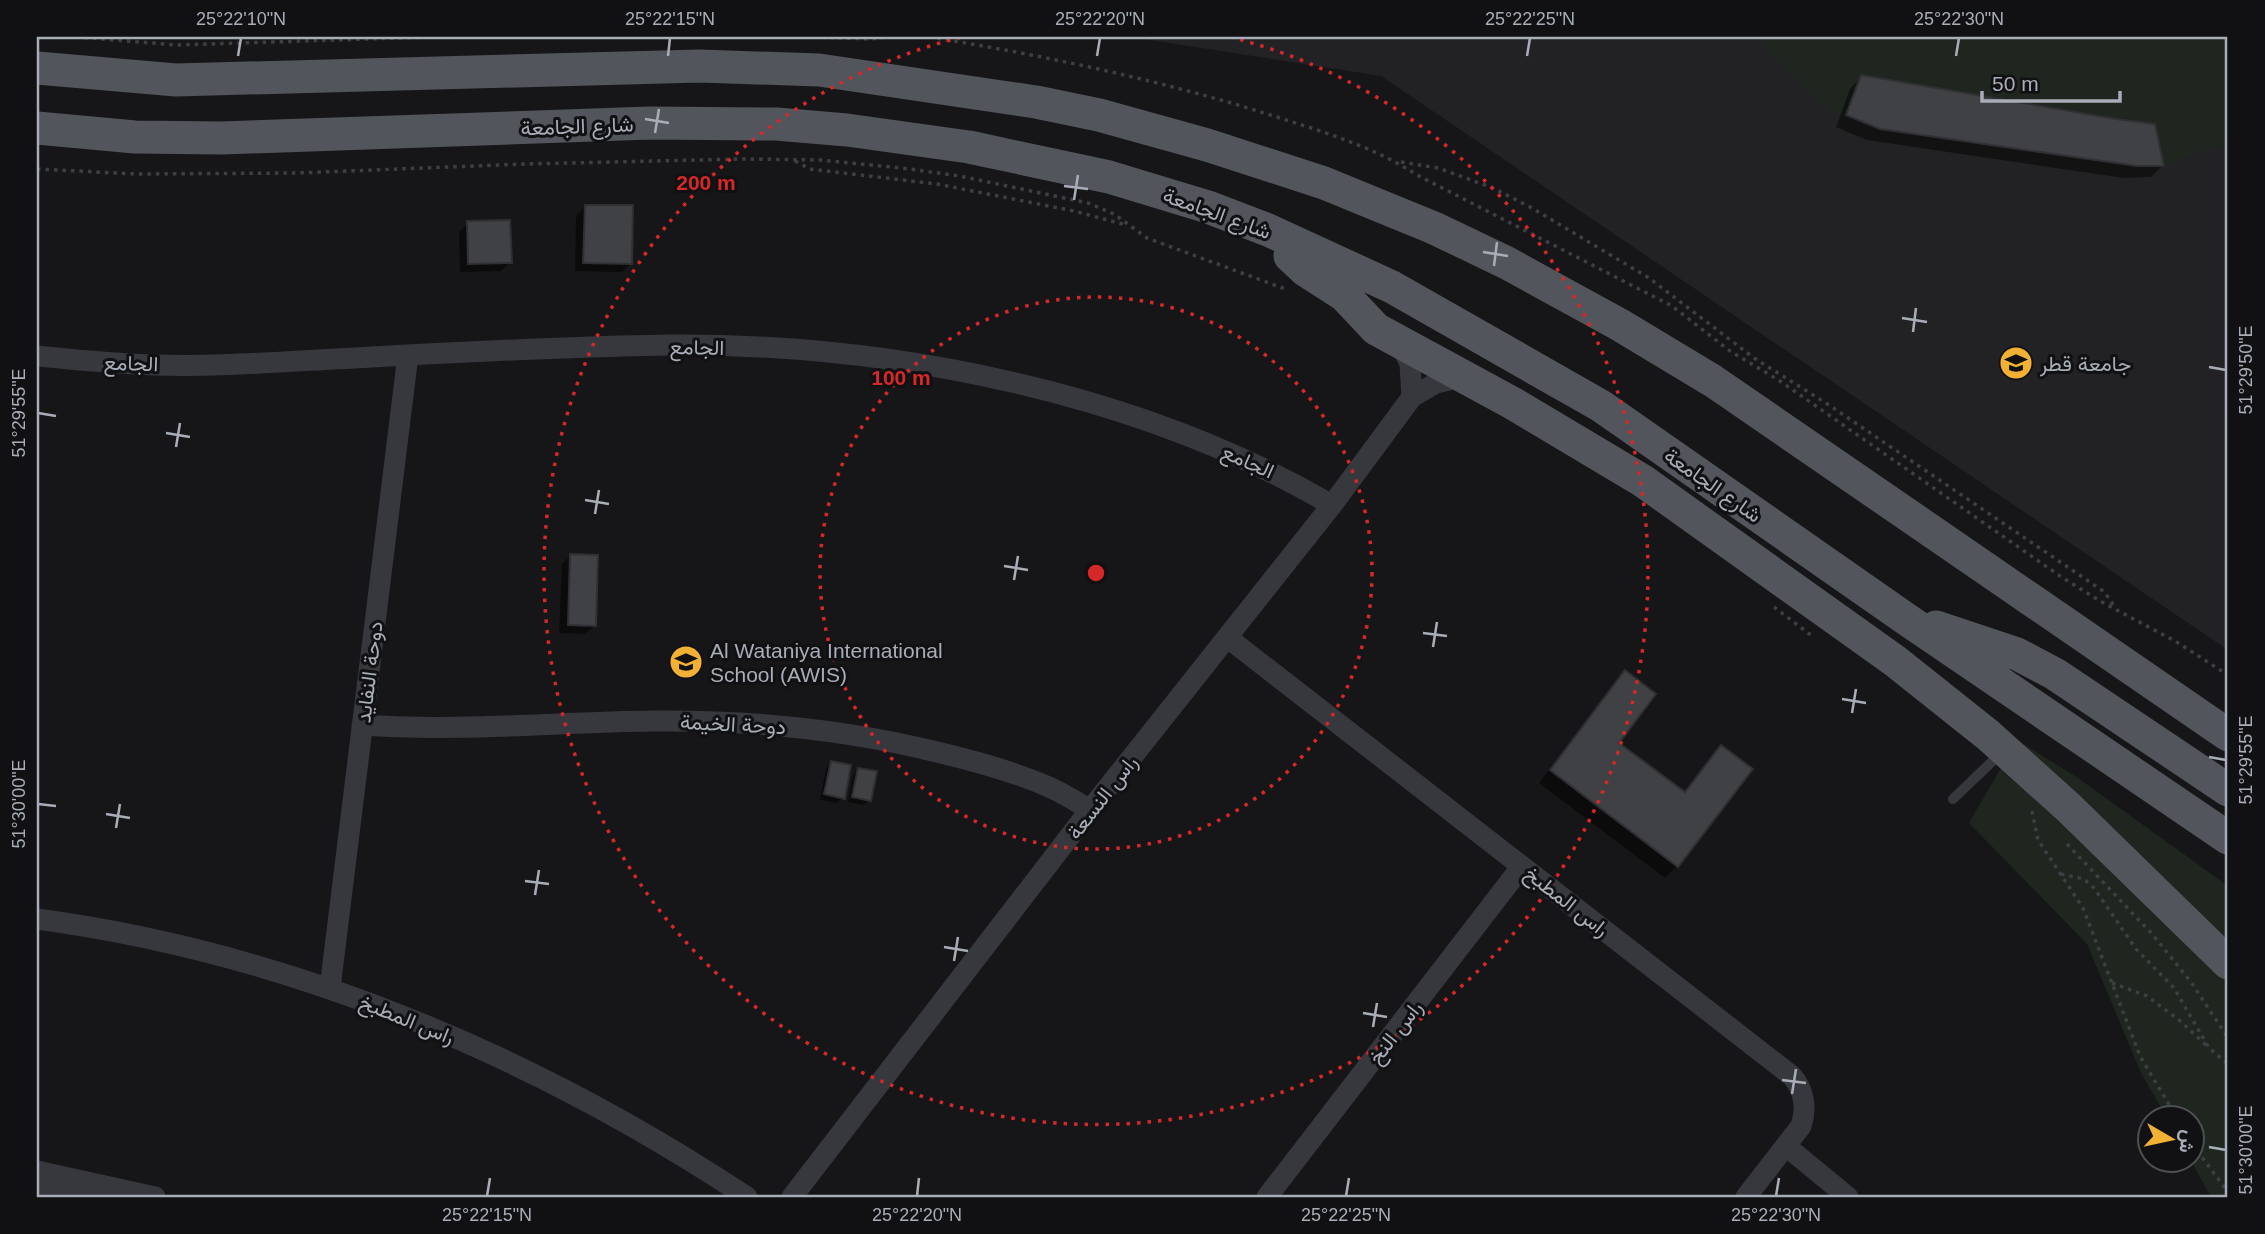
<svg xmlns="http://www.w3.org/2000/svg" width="2265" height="1234" font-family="Arial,Vazirmatn,sans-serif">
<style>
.built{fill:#222225}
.green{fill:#1e261f}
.shadow{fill:#0007}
.building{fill:#404145;stroke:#303034;stroke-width:2}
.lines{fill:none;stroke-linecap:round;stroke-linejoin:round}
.path{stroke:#3d3f44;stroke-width:3.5;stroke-dasharray:3.5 5;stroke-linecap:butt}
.service{stroke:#37383d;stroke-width:10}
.minor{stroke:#37383d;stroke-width:21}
.primary{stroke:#53555c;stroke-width:33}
.ticks{fill:none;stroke:#a8adb8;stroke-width:2.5}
.ring{fill:none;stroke:#d62828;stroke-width:3.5;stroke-dasharray:3.5 7}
.labels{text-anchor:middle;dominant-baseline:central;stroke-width:6;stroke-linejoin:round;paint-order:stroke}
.street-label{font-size:21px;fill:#a8adb8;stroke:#111113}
.poi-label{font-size:21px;fill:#a8adb8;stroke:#111113;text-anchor:start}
.centre{fill:#d62828;stroke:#111113;stroke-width:3.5}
.ring-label{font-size:21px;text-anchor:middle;font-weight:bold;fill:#d62828;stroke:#111113;stroke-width:6;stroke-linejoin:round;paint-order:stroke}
.neatline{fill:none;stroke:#a8adb8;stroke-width:2.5}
.ticks-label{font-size:18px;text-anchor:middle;fill:#a8adb8}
</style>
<rect width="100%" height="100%" fill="#161618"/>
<path class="built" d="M1131,37H2228V650L1381,76Z"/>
<path class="green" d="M1758,37H2228V141L2164,166H2137L1880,129L1831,111L1793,77Z
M2017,740L2078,778L2228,886V1197H2211L2191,1161L2192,1118H2167L2141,1073L2087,944L1969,823Z"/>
<path class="shadow" d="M1862,76L2163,165L2151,177L2124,178L1867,140L1836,127L1850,89Z
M585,207L631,263L622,272L575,271L576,216Z
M468,223L510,262L501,271L460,272L459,232Z
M571,555L594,626L585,634L559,633L562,564Z
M1625,672L1617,743L1683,793L1721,747L1677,866L1665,878L1539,783L1614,684Z
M831,763L843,798L837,803L820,800L826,769Z
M858,770L869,800L864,805L848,802L853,775Z"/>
<path class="building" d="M1861,75L2116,119L2155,124L2164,166H2137L1880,129L1846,115Z
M585,205H633L632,264L583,263Z
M510,220L512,263L468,264L467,221Z
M570,554L598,555L596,626L568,625Z
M1625,670L1656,694L1619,743L1685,792L1721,745L1753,769L1678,867L1550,770Z
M831,761L851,765L845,799L824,794Z
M858,768L877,771L871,801L852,797Z"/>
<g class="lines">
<path class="path" d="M76,37L177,45L431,37H568
M813,37L871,39L888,37
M929,37C1048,56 1165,81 1280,118C1327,133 1376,148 1417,175L1672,306L1730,351L1780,381L2060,576L2100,601L2175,641L2228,675
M795,161L810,169L937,184L1074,211L1126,225
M1401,162L1438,168L1493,188L1532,208L1649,278L1754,358L1829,405L2103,591L2112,602V608
M37,169L137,174L297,173L525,164L742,159L820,160L902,168L960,176L1088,203L1114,214L1147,238L1288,290
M1774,607L1812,636
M2032,811L2038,840L2083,908L2140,1056L2177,1118
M2067,844L2153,935L2191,982L2228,1038
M2061,874L2084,879L2094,888L2136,949L2174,988L2209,1048L2228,1064
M2112,983L2147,996L2179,1020L2206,1045
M2192,1144L2228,1192"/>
<path class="service" d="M1953,799L2002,752"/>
<path class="minor" d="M1401,344L1410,364L1412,397
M37,356C77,360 116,364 156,365C222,367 289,361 355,358C459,352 563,347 667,345C891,343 1138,392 1332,505
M1228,638L1792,1076C1804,1090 1807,1108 1801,1126L1746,1197
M362,725C459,732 556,722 654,721C750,720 844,729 937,752C975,761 1013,771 1049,787C1063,793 1077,802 1090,810
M37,919C291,953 534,1056 747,1197
M330,988L408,355
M1786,1146L1848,1197
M37,1171L155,1197
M37,1186L88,1197
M792,1197L1090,810L1332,505L1412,397L1436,383L1462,377
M1267,1197L1522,866"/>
<path class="primary" d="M37,68L176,80L700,66L819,70L1036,102L1099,115L1207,145L1324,183L1434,228L1507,263L1620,325L1713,381L2228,735
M37,128L135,137L222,138L650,123L776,124L847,130L969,147L1109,177L1208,207L1268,230L1392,287L1601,406L1909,621L2228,838
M1290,256L1305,270L1344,295L1376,329L1514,404L1643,481L1895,661L1988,735L2069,808L2228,963
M1936,627L2017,654L2055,674L2228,790"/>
</g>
<path class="ticks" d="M238,56L241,38M668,56L670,38M1097,56L1100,38M1527,56L1530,38M1956,56L1959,38M645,119L669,123M655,133L659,109M1064,186L1088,189M1074,200L1078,175M1483,252L1508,256M1494,266L1497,242M1902,318L1927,322M1913,332L1916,308M2209,367L2226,370M38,413L56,416M166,433L190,437M176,447L180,423M585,500L609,504M595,514L599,490M1004,566L1028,570M1014,580L1018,556M1423,633L1447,636M1433,647L1437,622M1842,699L1866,703M1852,713L1856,689M2209,757L2226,760M38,804L56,806M106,814L130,818M116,828L120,804M525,881L549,884M535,895L539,870M944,947L968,951M954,961L958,937M1363,1013L1387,1017M1373,1027L1377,1003M1782,1080L1806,1083M1792,1094L1796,1069M2209,1147L2226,1150M487,1196L490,1178M917,1196L919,1178M1346,1196L1349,1178M1776,1196L1779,1178"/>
<g class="ring">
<circle cx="1096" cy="573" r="276"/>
<path d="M1230 37A552 552 0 1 1 962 37"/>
</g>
<defs>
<symbol id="university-disc" viewBox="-11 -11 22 22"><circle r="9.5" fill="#f2b134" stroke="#111113"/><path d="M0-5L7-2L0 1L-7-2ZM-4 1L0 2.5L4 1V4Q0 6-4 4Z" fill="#111"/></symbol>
<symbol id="school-disc" viewBox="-11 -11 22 22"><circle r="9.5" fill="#f2b134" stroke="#111113"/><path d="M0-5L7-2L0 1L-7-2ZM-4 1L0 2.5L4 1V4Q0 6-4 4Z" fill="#111"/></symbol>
</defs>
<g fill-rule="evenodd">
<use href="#university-disc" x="1997" y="344" width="38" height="38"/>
<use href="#school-disc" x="667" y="643" width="38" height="38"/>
</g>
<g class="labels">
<g class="street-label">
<text transform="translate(577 126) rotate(-2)">شارع الجامعة</text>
<text transform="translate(1217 213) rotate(20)">شارع الجامعة</text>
<text transform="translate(697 347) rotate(1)">الجامع</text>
<text transform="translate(131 363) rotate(2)">الجامع</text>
<text transform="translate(1248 461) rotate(24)">الجامع</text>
<text transform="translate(1713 485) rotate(35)">شارع الجامعة</text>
<text transform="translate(369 672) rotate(-83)">دوحة النفايد</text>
<text transform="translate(733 724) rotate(3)">دوحة الخيمة</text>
<text transform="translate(1102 797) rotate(-52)">راس النسعة</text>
<text transform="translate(1567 901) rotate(38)">راس المطبخ</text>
<text transform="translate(407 1019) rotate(22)">راس المطبخ</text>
<text transform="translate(1395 1032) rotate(-52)">راس النخ</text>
</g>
<g class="poi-label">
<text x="2040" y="363">جامعة قطر</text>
<text x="710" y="650">Al Wataniya International<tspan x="710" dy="24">School (AWIS)</tspan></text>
</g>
</g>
<circle cx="1096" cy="573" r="10" class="centre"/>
<g class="ring-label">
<text x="706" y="190">200 m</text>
<text x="901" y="385">100 m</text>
</g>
<rect width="2265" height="1234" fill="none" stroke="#111113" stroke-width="77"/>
<g transform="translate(2171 1139) rotate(99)"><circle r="33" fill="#111113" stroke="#4d4f55" stroke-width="2"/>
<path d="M0-5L12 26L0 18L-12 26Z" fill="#f2b134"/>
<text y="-10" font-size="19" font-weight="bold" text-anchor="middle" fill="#a8adb8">ش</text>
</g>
<path d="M1982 91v10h138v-10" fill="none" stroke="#a8adb8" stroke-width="3.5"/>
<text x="1992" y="91" font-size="21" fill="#a8adb8" stroke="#111113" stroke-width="5" paint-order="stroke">50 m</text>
<rect x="38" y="38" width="2188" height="1158" class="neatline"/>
<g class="ticks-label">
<text x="241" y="25">25°22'10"N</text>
<text x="670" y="25">25°22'15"N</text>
<text x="1100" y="25">25°22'20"N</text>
<text x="1530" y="25">25°22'25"N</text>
<text x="1959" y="25">25°22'30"N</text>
<text transform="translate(2246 370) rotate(-90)" y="6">51°29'50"E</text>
<text transform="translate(19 413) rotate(-90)" y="6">51°29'55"E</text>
<text transform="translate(2246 760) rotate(-90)" y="6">51°29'55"E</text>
<text transform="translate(19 804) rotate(-90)" y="6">51°30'00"E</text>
<text transform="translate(2246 1150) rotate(-90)" y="6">51°30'00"E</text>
<text x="487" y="1221">25°22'15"N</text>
<text x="917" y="1221">25°22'20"N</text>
<text x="1346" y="1221">25°22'25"N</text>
<text x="1776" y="1221">25°22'30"N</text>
</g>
</svg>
